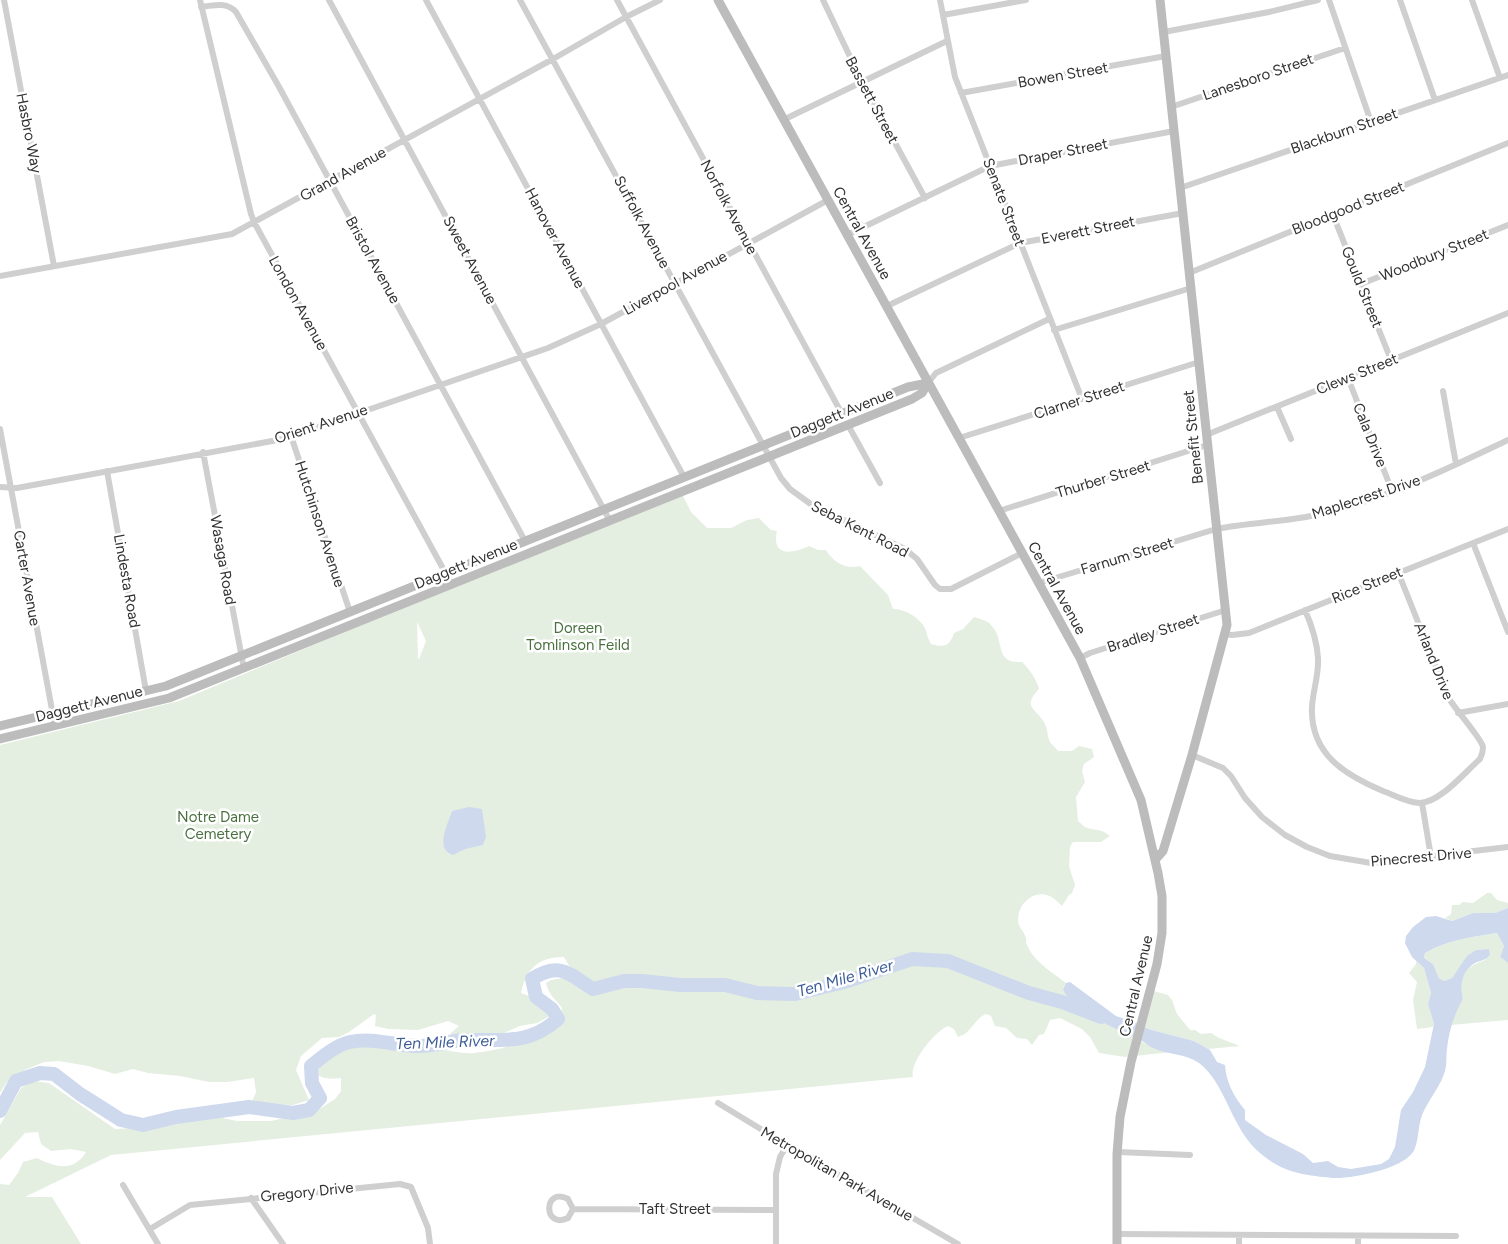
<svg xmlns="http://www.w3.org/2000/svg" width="1508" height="1244" font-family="Figtree,sans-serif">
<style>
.green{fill:#e5efe1;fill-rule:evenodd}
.water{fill:#ced9ee}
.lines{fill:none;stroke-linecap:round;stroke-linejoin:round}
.river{stroke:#ced9ee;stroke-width:14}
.street{stroke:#cfcfcf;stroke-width:6}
.secondary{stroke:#bcbcbc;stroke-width:9}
.labels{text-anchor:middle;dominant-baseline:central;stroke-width:5;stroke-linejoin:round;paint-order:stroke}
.street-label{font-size:15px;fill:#323232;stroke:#fff}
.park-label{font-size:15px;fill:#49703e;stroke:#fff}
.water-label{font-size:16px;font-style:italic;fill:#3e5e97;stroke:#fff}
</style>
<rect width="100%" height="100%" fill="#fff"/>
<path class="green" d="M681,492L691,512L707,528H731L747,520L759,518L771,530L777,531C771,557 792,554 809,546L818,550H826C833,562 846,570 860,566L888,595L893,609C905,609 919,617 925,628C927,634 928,639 931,644C944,648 950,646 954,633L963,629L974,617C980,619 987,620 991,625C1006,640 993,664 1022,662C1030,670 1036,678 1039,689C1022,707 1035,708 1044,722C1048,729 1047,736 1050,742C1052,745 1056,748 1058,751H1072L1079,746L1092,749L1094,757L1084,764L1082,771L1085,782L1076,797L1078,821C1081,823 1083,826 1085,827C1094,831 1101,828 1110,836L1101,842H1073L1070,847L1069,866L1075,885L1072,893L1069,895L1062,906C1059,903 1056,900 1053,898C1037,887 1018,902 1018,920C1018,927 1024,931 1026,938C1027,942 1025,941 1027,945C1034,962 1052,972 1066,983L1063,988L1071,1001L1095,1017L1154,1048L1172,1052L1125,1057L1099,1053L1090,1037L1082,1029L1060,1018L1050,1020L1044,1034L1039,1035L1032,1045L1027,1039L1017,1038L1006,1028L995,1026L991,1016L986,1014C974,1019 971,1034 958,1037L954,1029L948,1026C935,1031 909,1063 913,1077L111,1155L25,1197H52L81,1244H0V1184L9,1185L18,1173L23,1162L37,1158C55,1167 73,1173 86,1152L71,1149L51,1151L41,1144L38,1132L25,1133L0,1160V1125L21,1088L34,1081L49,1083L115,1129L156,1127L208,1115L237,1121H271L318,1110L335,1099L341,1091V1078C330,1079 321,1080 313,1071C317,1062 321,1057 330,1052C348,1043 419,1046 440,1049C452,1051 462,1054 474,1053C483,1052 503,1049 511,1045C516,1043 518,1038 523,1036C546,1028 556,1037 562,1008C555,998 549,996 546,983L551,980L564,978C573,983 579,990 589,985L586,977L571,969L564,957C538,957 526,969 521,993L547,1003L548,1017L537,1023L520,1026L497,1036L459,1042L451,1035V1033L459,1026L448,1021L418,1030L388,1029L375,1026L376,1015L374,1014L349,1032L339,1037L322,1038L301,1056L296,1070L309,1100L293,1105L251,1104L256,1092L254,1078L227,1082H209L180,1076L148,1073L133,1069L115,1074L88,1066L59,1061L44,1062L25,1070L7,1082L0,1093V745L179,701ZM417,622L426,641L419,659H418Z
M1487,893H1491L1497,900L1508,903V908L1495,913H1473L1452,921L1445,918L1451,914L1452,905H1459L1463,902L1473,903Z
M1497,933L1504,946L1500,957L1508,963V1020L1451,1025L1455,1012L1463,999C1458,977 1464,967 1485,960L1489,949L1476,950L1467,957L1452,978L1444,981L1439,978L1433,964L1424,958L1425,953C1447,940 1471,937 1497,933Z
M1416,961L1424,968L1431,993L1428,1004L1434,1024L1433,1027L1417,1029L1413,1000L1417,982L1409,973L1416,964Z
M1150,990L1168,995L1172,1000L1177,1014L1190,1030H1195L1201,1034L1211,1033L1219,1038L1240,1046L1208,1049L1194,1041L1148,1029L1140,1024Z"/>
<path class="water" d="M469,807L482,809L486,837L483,845L465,849L453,855C434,849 448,824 452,811Z
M1508,908V963L1500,957L1504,946L1497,933C1471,937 1447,940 1425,953L1424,958L1433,964L1439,978L1444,981L1452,978L1467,956L1476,950L1489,949L1490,955C1484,962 1478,960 1472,965C1461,974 1460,986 1463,999C1454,1015 1449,1030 1447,1049C1446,1056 1447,1064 1445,1071C1441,1086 1428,1100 1422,1115C1418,1126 1419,1137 1415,1148C1409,1168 1352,1179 1333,1178C1304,1175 1283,1173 1260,1153C1231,1129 1226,1083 1199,1063C1185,1053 1168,1055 1153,1048C1148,1046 1145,1042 1140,1040C1119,1030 1071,1011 1063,989L1066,983L1070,982L1116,1016L1140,1024L1148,1029L1194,1041L1210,1050L1217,1062L1225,1065C1226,1082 1234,1097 1245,1110V1120L1266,1135L1303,1154L1313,1163L1328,1161L1338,1167L1351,1169L1381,1164L1389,1159L1395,1147L1401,1110L1413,1092L1425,1067L1434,1024L1428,1004L1431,993L1424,968L1412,957L1405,943L1406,936L1413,927L1426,917L1436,916L1452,921L1473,913H1495Z"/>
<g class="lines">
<path class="river" d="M0,1111L16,1081L40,1073L54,1074L80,1094L121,1120L143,1125L176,1117L249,1107L293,1113L309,1110L320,1098L312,1083L311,1066C322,1057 336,1045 350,1042C373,1037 396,1046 419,1046C434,1046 449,1041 464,1040C501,1039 528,1046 558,1019L552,1009L536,997L532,979C560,961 569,974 593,989L624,981H642L680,985H725L757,993L795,994L848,981L912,959L948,961L1029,993L1062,1002L1101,1017"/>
<path class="street" d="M4,0L54,266
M200,0L251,214L254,222L452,585
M329,0L610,521
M426,0L684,477
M520,0L781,478L790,489L812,505L905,549L917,559L935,585L940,589H951L1022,553
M617,0L842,414
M823,0L862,82L925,198
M940,0L955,77L1082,399
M1329,0L1371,122
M1400,0L1435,100
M1472,0L1500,78
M201,7C214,5 227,2 236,12L278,85L525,541
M943,15L1026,0
M1164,32L1269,12L1318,0
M961,93L1166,56
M1171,107L1345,48
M785,119L947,41
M1180,188L1508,75
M1333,215L1391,360
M847,235L990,166L1174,131
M1189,273L1508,143
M0,276L232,234L553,59L626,17L660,0
M1361,284L1508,225
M887,306L1020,243L1183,213
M1054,330L1191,288
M1348,378L1392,491
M928,383L936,373L1049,319
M1443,391L1456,464
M1277,407L1291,439
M848,425L880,483
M0,429L55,726
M1206,435L1508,313
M291,436L350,612
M959,438L1199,362
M203,452L244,669
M107,471L146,691
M0,487L17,488L283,439L548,348L601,324L828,200
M999,511L1207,445
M1473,543L1508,632
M1039,583L1216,529C1246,523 1277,522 1306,517C1376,504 1445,470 1508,440
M1305,610C1312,626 1317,641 1318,658C1319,675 1313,690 1312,707C1310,754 1345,775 1383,791C1394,795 1406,802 1419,803C1440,803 1465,772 1480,759C1482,755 1483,752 1483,747C1482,739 1454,708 1448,697L1398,572
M1225,634L1232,635L1249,633L1508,529
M1080,658L1090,653L1226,610
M1458,713L1508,704
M1192,755L1223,768L1231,776L1245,798L1262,817L1285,835L1307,847L1330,856L1371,863L1508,847
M1422,803L1431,857
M718,1103L787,1145L958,1244
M1118,1152L1190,1155
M123,1185L158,1244
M251,1198L283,1244
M573,1209L568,1218C543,1230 543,1186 568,1199L573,1209L776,1210
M150,1229L190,1205L400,1184L411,1187L428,1228L430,1244
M1117,1234L1456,1236
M1239,1235V1244
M776,1244V1174L780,1157L787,1145
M1358,1244V1236"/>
<path class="secondary" d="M718,0L1080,658L1141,800L1158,873L1162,896V933L1157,964L1131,1062L1120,1117L1117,1154V1244
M0,726L166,686L908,387L928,383
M0,739L169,698L912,399L922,393L928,383
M1155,860L1163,851L1192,755L1227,625L1160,0"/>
</g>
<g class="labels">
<g class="street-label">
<text transform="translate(1063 75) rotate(-10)">Bowen Street</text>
<text transform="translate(1258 77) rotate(-19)">Lanesboro Street</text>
<text transform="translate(872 100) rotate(62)">Bassett Street</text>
<text transform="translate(1344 131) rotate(-19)">Blackburn Street</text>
<text transform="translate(29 133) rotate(79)">Hasbro Way</text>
<text transform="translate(1063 152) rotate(-11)">Draper Street</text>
<text transform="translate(343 174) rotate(-29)">Grand Avenue</text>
<text transform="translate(1004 202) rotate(69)">Senate Street</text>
<text transform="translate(729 207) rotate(62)">Norfolk Avenue</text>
<text transform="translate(1348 208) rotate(-22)">Bloodgood Street</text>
<text transform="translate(642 222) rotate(62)">Suffolk Avenue</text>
<text transform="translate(1088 230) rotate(-11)">Everett Street</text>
<text transform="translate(862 233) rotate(61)">Central Avenue</text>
<text transform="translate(555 238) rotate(62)">Hanover Avenue</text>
<text transform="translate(1434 255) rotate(-22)">Woodbury Street</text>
<text transform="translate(373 260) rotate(61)">Bristol Avenue</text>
<text transform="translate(470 260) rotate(62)">Sweet Avenue</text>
<text transform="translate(675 283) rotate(-29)">Liverpool Avenue</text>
<text transform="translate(1362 287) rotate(68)">Gould Street</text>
<text transform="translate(298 303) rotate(61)">London Avenue</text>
<text transform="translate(1357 374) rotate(-22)">Clews Street</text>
<text transform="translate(1079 400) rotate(-18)">Clarner Street</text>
<text transform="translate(842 413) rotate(-22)">Daggett Avenue</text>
<text transform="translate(321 424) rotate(-18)">Orient Avenue</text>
<text transform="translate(1370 435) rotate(68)">Cala Drive</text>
<text transform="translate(1193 437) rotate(-96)">Benefit Street</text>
<text transform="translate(1103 479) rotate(-17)">Thurber Street</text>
<text transform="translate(1366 497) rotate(-18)">Maplecrest Drive</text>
<text transform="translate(320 524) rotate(72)">Hutchinson Avenue</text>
<text transform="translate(860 529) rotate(27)">Seba Kent Road</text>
<text transform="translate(1127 556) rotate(-17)">Farnum Street</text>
<text transform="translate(223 560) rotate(80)">Wasaga Road</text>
<text transform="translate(466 564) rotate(-22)">Daggett Avenue</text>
<text transform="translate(27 578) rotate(80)">Carter Avenue</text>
<text transform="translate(127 581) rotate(80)">Lindesta Road</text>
<text transform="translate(1367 585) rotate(-22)">Rice Street</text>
<text transform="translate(1057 588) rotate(61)">Central Avenue</text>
<text transform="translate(1153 633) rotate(-18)">Bradley Street</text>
<text transform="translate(1434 661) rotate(68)">Arland Drive</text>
<text transform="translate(89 704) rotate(-14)">Daggett Avenue</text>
<text transform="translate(1421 857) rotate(-5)">Pinecrest Drive</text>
<text transform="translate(1136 986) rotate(-77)">Central Avenue</text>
<text transform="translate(837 1174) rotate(30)">Metropolitan Park Avenue</text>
<text transform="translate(307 1192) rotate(-6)">Gregory Drive</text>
<text x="675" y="1209">Taft Street</text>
</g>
<g class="park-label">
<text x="578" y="628">Doreen<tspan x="578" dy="17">Tomlinson Feild</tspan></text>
<text x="218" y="817">Notre Dame<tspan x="218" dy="17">Cemetery</tspan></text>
</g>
<g class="water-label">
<text transform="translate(845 978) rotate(-16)">Ten Mile River</text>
<text transform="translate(445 1042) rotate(-2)">Ten Mile River</text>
</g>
</g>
</svg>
